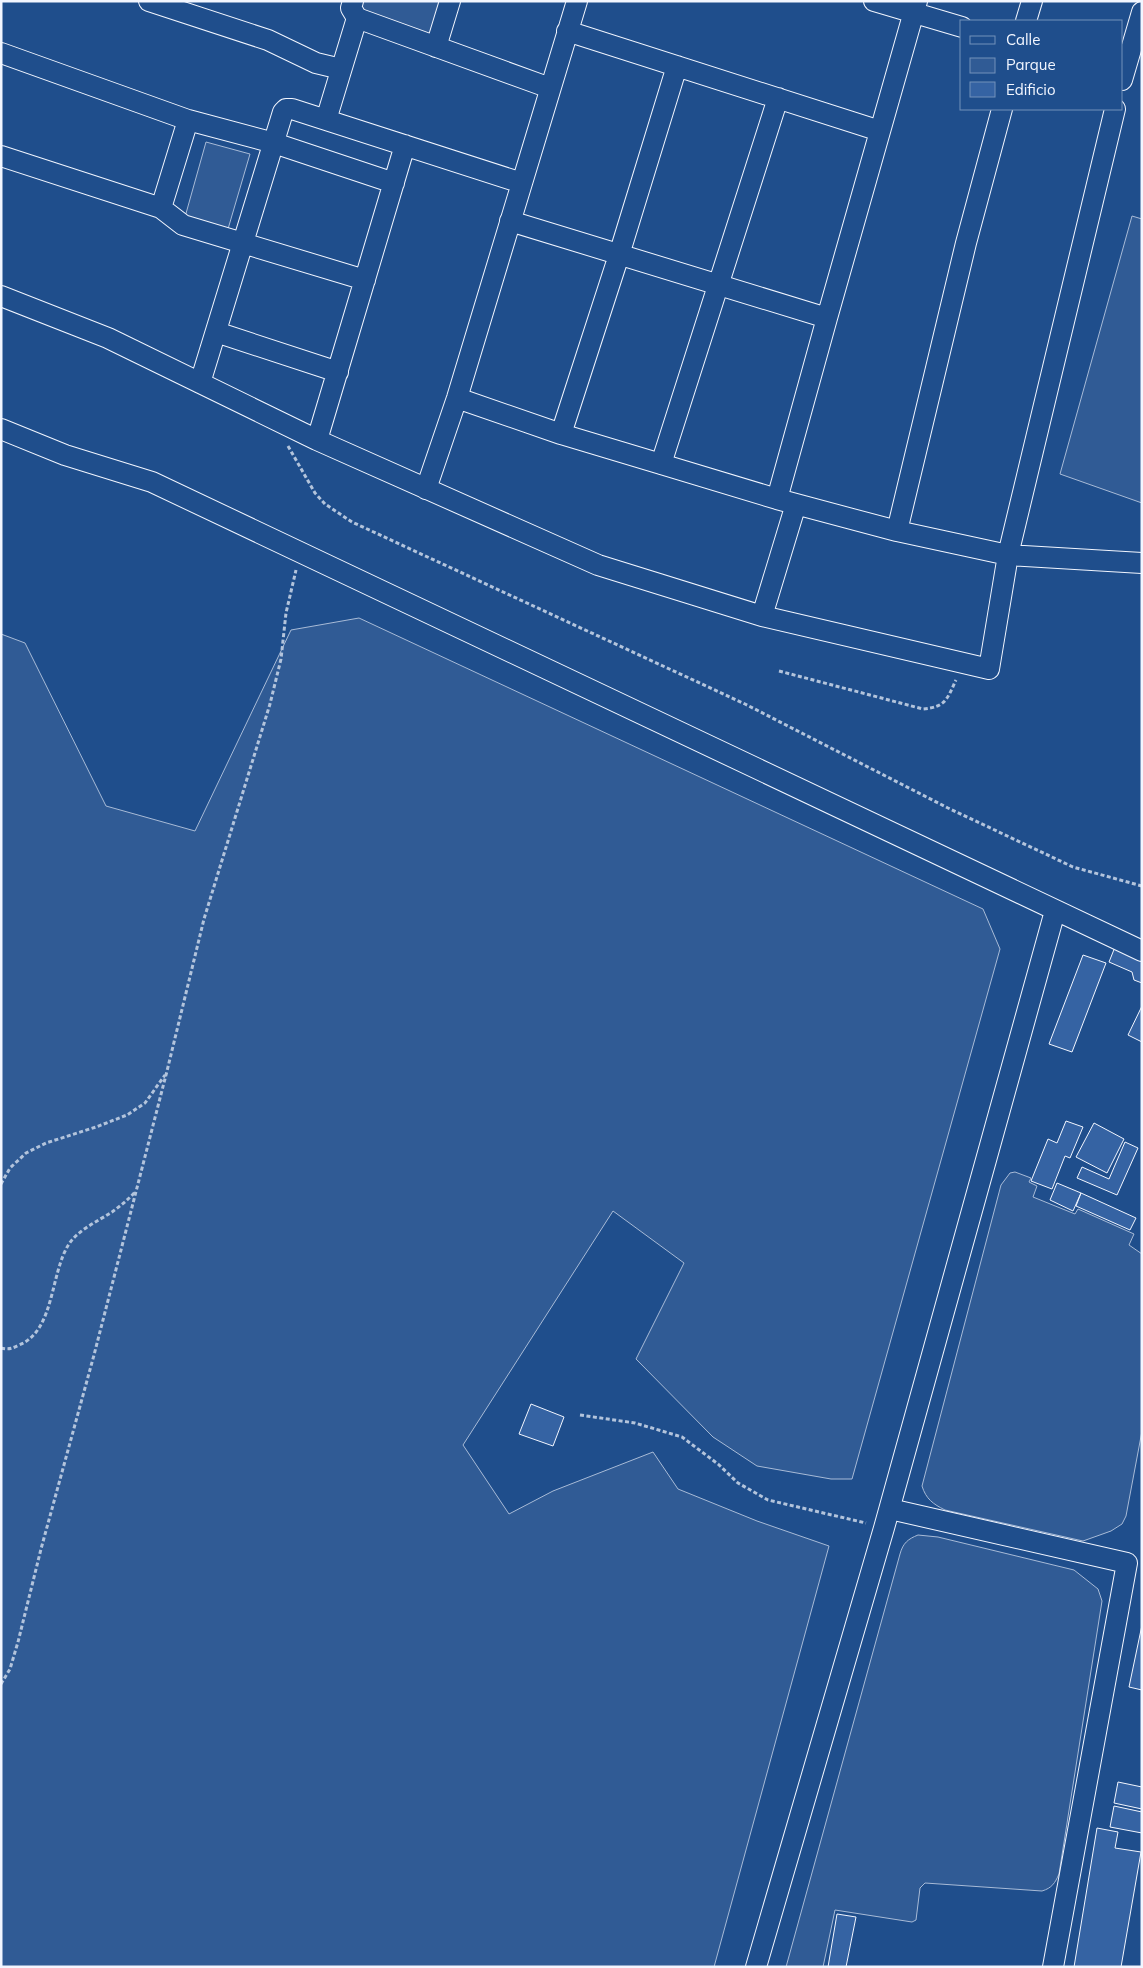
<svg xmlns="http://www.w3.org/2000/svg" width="1143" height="1968" font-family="Mulish,sans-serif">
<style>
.green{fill:#305b95;stroke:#a8bbd7}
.building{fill:#3563a3;stroke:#f2f6ff}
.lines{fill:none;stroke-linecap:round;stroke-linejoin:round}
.minor-casing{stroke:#f2f6ff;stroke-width:22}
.path{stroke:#b3c4dc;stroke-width:3;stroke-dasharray:4 2.5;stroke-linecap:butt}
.minor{stroke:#1f4e8c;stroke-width:20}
</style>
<rect width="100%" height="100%" fill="#1f4e8c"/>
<path class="green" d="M360,1H447L431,38L361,13Z
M206,142L250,154L228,229L185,217Z
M1132,216L1142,219V503L1060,474Z
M359,618L983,909L1000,949L852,1479H831L757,1466L713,1437L636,1359L684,1263L613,1211L463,1445L509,1514L553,1491L653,1452L678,1489L757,1521L829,1546L714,1967H1V634L25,643L106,806L195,831L291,630Z
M1015,1172L1031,1178L1029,1182L1037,1186L1033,1197L1075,1214L1078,1209L1134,1234L1129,1245L1142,1254V1431L1126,1516L1122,1524L1111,1531L1083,1541L945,1510C933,1504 926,1499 922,1486L1001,1185L1010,1173Z
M918,1535L938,1537L1074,1570L1098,1589L1102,1601L1059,1874C1055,1883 1052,1888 1042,1891L925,1883L920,1888L916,1920L912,1922L835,1910L823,1967H786L900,1554C903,1543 908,1539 918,1535Z"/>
<path class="building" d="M1115,947L1142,960V983L1134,980L1132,972L1109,962Z
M1083,955L1106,963L1072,1052L1049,1044Z
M1142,1006V1042L1128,1035Z
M1066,1121L1083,1127L1070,1158L1065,1156L1052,1189L1031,1181L1048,1139L1057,1143Z
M1094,1123L1124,1139L1107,1173L1076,1157Z
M1125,1142L1138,1148L1117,1195L1077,1178L1082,1167L1109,1179Z
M1057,1183L1081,1193L1073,1211L1050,1200Z
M1081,1193L1136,1218L1130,1230L1076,1206Z
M531,1404L564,1417L553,1446L519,1434Z
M1142,1625V1690L1129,1687Z
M1118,1782L1142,1787V1809L1114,1803Z
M1114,1806L1142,1812V1833L1110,1827Z
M1097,1828L1118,1832L1115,1848L1141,1852L1121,1967H1074Z
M837,1914L856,1917L846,1967H828Z"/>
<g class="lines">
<defs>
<path id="minor" d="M149,1L268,40L316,63L341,69
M353,1L351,8L357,18L550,88
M874,1L962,27
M1026,21L1032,1
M567,31L880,131
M436,47L450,1
M1,53L188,120L274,143L394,183
M1122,80L1142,12
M326,120L357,18
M1,156L161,208L183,225L365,280
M161,208L188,120
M510,221L827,318
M1,296L108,338L317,440L598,565L762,616L989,669L1008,555L1115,109
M216,332L338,372
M200,383L283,112L286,109H292L522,183
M457,398L561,434L661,464L777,499L897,531L1008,555L1142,563
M1,429L65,455L152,482L1142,951
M561,434L619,255L677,66
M317,440L405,145
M661,464L778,98
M426,489L457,398L577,1
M777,499L827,318L917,1
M897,531L966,243L1002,109
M762,616L796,504
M890,1509L1127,1563L1053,1967
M756,1967L884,1528L1055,911"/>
</defs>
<use href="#minor" class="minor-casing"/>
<path class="path" d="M288,446L315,493L325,504L352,522L745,704L948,808L1073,867L1142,886
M779,671L923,709C946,707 947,699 956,680
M1,1184L10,1168L26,1153L46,1143L96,1127L127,1115L145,1103L165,1075
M1,1348C9,1350 13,1348 19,1345C55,1331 50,1273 69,1244C78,1230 98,1221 112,1212C120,1206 128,1200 135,1192
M580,1415L635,1423L682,1437L718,1464L738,1483L768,1500L866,1523
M1,1684L10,1669L18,1642L41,1549L94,1355L167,1071L204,919L270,704L281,659L286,613L296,570"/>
<use href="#minor" class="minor"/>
</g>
<rect width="1143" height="1968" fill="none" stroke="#f2f6ff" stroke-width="5"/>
<rect x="960" y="20" width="162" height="90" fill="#1f4e8c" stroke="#7391ba"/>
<rect x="970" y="36" width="25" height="8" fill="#1f4e8c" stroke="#7391ba"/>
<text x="1006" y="45" font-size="15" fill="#f2f6ff">Calle</text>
<rect x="970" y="58" width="25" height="15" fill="#305b95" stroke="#7391ba"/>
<text x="1006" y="70" font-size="15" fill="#f2f6ff">Parque</text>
<rect x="970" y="82" width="25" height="15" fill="#3563a3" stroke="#7391ba"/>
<text x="1006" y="95" font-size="15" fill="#f2f6ff">Edificio</text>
</svg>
